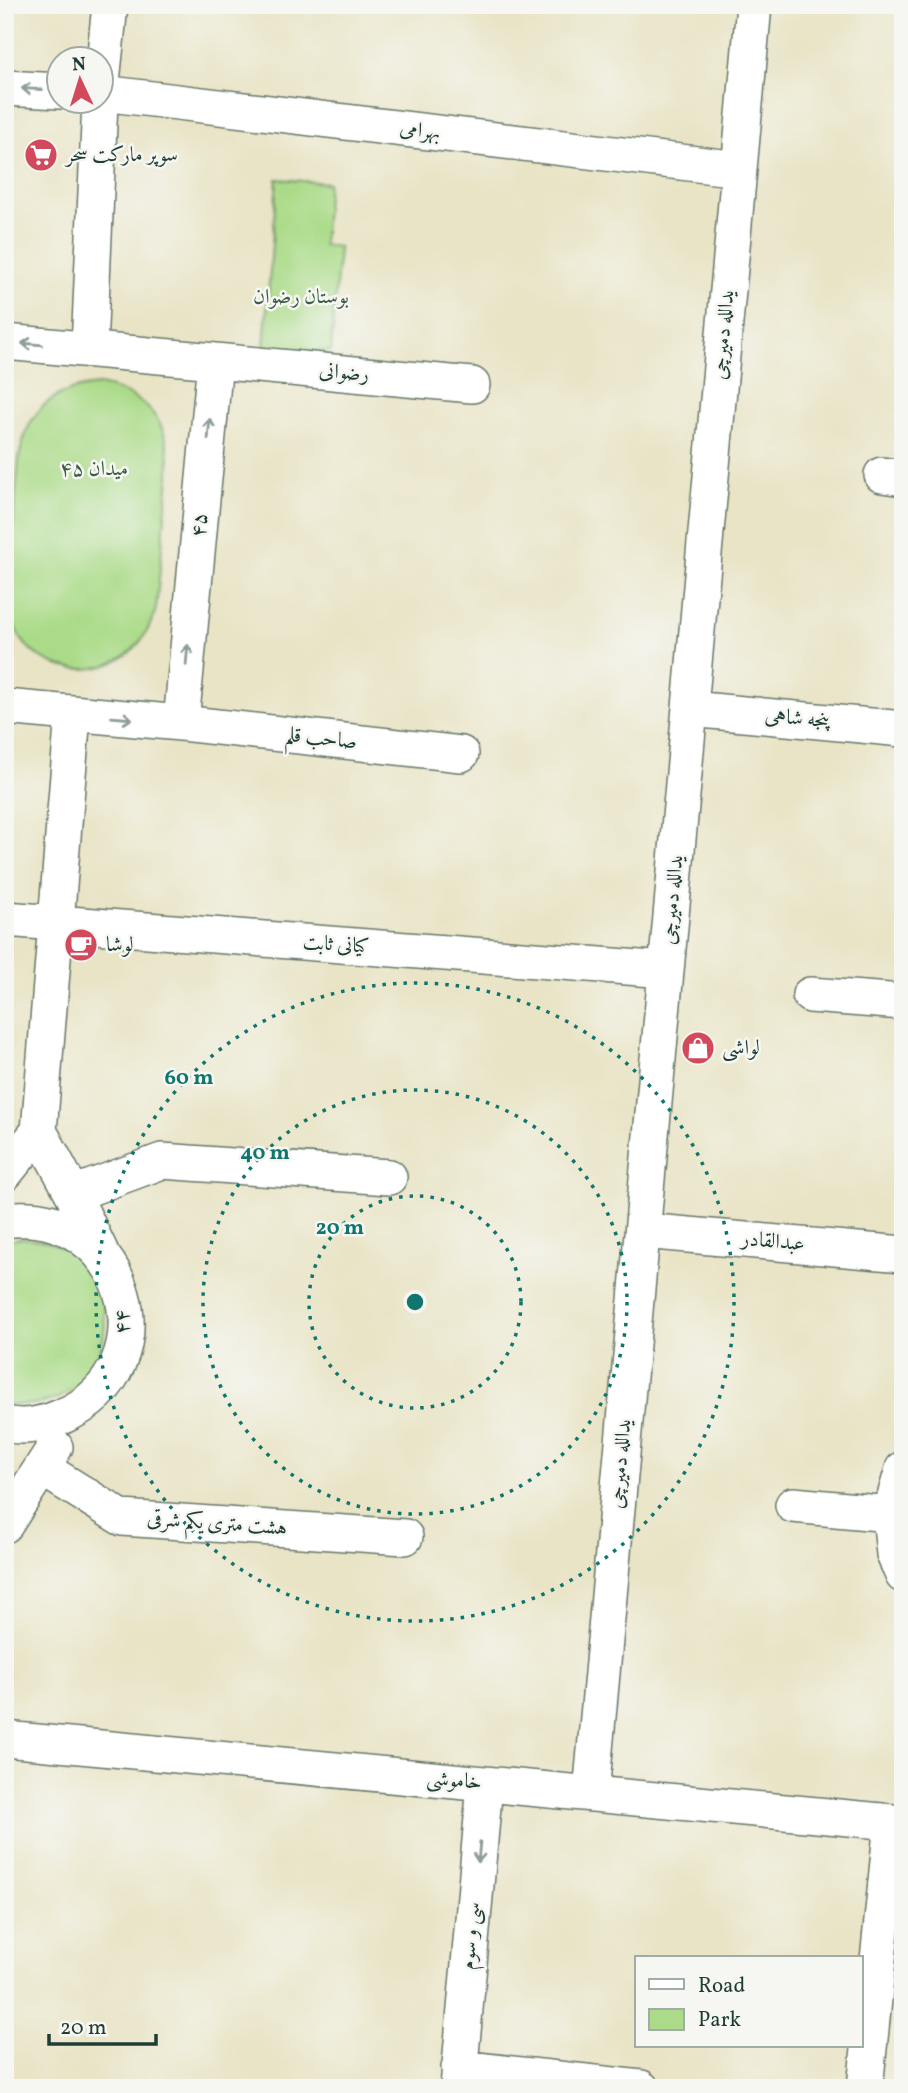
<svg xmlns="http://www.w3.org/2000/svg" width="908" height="2093" font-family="Vollkorn,Amiri,serif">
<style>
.green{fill:#abdb89;stroke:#658c5e;stroke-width:2}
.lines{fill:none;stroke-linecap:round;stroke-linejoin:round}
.minor-casing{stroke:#667767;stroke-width:38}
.minor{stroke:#fff;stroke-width:35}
.oneway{stroke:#8f9e9a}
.ring{fill:none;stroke:#0f766e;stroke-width:3.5;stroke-dasharray:3.5 7}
.labels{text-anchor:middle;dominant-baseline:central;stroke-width:5;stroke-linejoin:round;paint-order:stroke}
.street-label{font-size:21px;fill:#1f3d34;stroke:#f6f6f2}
.poi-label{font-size:21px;fill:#1f3d34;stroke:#f6f6f2;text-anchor:start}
.park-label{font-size:21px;fill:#3b5d45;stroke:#f6f6f2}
.centre{fill:#0f766e;stroke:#f6f6f2;stroke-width:3.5}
.ring-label{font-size:21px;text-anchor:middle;font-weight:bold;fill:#0f766e;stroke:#f6f6f2;stroke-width:5;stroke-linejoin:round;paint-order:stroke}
</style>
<rect width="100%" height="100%" fill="#f6f6f2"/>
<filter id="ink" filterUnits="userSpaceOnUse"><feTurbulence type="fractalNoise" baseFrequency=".0143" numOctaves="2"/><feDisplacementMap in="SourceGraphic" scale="14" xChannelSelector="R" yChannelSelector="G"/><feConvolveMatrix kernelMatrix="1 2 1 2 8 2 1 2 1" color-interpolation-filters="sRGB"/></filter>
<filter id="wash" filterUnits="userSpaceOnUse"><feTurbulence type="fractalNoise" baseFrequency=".00686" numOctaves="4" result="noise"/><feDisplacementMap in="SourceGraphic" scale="28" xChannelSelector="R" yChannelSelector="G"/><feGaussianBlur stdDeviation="1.57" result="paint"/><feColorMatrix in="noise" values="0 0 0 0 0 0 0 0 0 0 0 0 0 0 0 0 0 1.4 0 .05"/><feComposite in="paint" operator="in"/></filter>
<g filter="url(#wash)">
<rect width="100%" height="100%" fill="#e9e4c6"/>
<path class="green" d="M277,179L328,183L323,245L339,247L331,352L264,348Z
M99,385C150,395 171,424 169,475L156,609C152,622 148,632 139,643C107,682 39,677 16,630C10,618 8,606 7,593L19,459C27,411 51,389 99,385Z
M24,1238C33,1240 43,1240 51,1243C118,1266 124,1366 60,1397C42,1405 25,1405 7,1405L5,1241Z"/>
</g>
<g filter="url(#ink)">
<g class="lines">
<defs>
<path id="minor" d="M102,82L110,5
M5,88L60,91
M102,93L739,169
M5,342L215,361L181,723
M89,349L100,102
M215,361L472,385
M882,475L903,478
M5,707L181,723L461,754
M690,709L903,729
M73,714L39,1131L73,1194L101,1253
M5,919L666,970
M810,995L903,1002
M5,1173L39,1131
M73,1194L162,1161L389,1177
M5,1220C128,1204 174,1368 63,1416C46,1424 24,1429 5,1424
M643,1231L903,1254
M42,1468L122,1518L405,1537
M903,1469L890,1514L894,1554L903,1575
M793,1505L890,1514
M5,1525L55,1447
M5,1739L903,1823
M591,1794L754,5
M459,2068L641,2088
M458,2088L485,1784
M865,2088L892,1822"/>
</defs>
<use href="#minor" class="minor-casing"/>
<use href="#minor" class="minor"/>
</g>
<defs><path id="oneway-shaft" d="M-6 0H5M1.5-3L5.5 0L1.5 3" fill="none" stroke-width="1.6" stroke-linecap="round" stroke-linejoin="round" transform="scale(1.75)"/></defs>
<g class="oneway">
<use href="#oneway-shaft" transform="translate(32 89) rotate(-177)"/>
<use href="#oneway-shaft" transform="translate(32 344) rotate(-175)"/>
<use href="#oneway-shaft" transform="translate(209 429) rotate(-85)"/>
<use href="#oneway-shaft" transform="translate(187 655) rotate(-85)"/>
<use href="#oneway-shaft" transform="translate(122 718) rotate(5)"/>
<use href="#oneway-shaft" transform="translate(479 1852) rotate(95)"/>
</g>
</g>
<g class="ring">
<circle cx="415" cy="1302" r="106"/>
<circle cx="415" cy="1302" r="212"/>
<circle cx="415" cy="1302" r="319"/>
</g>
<defs>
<symbol id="supermarket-disc" viewBox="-11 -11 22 22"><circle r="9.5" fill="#d1495b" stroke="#f6f6f2"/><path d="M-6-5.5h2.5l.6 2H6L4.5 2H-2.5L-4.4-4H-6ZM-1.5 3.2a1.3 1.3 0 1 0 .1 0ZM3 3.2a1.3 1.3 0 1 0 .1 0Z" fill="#fff"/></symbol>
<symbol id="cafe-disc" viewBox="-11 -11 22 22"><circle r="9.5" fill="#d1495b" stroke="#f6f6f2"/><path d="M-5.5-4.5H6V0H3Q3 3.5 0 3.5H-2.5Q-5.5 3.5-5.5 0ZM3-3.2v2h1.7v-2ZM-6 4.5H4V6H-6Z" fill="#fff"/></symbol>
<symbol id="shop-disc" viewBox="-11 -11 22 22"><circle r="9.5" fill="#d1495b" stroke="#f6f6f2"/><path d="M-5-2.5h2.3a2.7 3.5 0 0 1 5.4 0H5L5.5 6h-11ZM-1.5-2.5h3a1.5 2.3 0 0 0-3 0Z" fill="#fff"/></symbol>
</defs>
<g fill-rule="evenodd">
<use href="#supermarket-disc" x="22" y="136" width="38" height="38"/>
<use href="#cafe-disc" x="62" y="926" width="38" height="38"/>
<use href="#shop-disc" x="679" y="1029" width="38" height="38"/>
</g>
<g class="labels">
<g class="street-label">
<text transform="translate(420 131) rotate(7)">بهرامی</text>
<text transform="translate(724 335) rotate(-85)">یدالله دمیرچی</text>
<text transform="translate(344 373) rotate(5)">رضوانی</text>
<text transform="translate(200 525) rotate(-85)">۴۵</text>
<text transform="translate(797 719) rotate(5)">پنجه شاهی</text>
<text transform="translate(321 739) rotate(6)">صاحب قلم</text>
<text transform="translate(673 900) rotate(-85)">یدالله دمیرچی</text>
<text transform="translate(336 945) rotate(4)">کیانی ثابت</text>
<text transform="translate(773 1242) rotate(5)">عبدالقادر</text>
<text transform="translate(123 1322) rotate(-91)">۴۴</text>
<text transform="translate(621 1464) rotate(-85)">یدالله دمیرچی</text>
<text transform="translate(217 1524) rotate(4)">هشت متری یکم شرقی</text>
<text transform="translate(454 1781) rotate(5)">خاموشی</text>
<text transform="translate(471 1936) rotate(-85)">سی و سوم</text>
</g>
<g class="poi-label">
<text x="66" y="155">سوپر مارکت سحر</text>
<text x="106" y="945">لوشا</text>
<text x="722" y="1048">لواشی</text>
</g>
<g class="park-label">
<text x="301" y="297">بوستان رضوان</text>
<text x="94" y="469">میدان ۴۵</text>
</g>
</g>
<circle cx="415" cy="1302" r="10" class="centre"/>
<g class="ring-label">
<text x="189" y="1084">60 m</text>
<text x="265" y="1159">40 m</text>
<text x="340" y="1234">20 m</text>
</g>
<rect width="908" height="2093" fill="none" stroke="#f6f6f2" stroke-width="28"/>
<rect x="635" y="1956" width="228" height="91" fill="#f6f6f2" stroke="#a0aca6" stroke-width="2"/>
<rect x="649" y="1979" width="35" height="10" fill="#ffffff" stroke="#a0aca6" stroke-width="2"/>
<text x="698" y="1992" font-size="21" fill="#1f3d34">Road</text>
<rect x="649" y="2009" width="35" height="21" fill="#abdb89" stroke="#a0aca6" stroke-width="2"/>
<text x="698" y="2026" font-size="21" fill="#1f3d34">Park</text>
<g transform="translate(80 80) rotate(356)"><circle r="33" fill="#f6f6f2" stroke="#a0aca6" stroke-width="2"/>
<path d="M0-5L12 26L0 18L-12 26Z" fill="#d1495b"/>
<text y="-10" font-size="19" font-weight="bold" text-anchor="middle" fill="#1f3d34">N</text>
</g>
<path d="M49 2034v10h107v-10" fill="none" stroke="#1f3d34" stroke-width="3.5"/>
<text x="60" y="2034" font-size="21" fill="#1f3d34" stroke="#f6f6f2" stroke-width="5" paint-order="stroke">20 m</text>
</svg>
